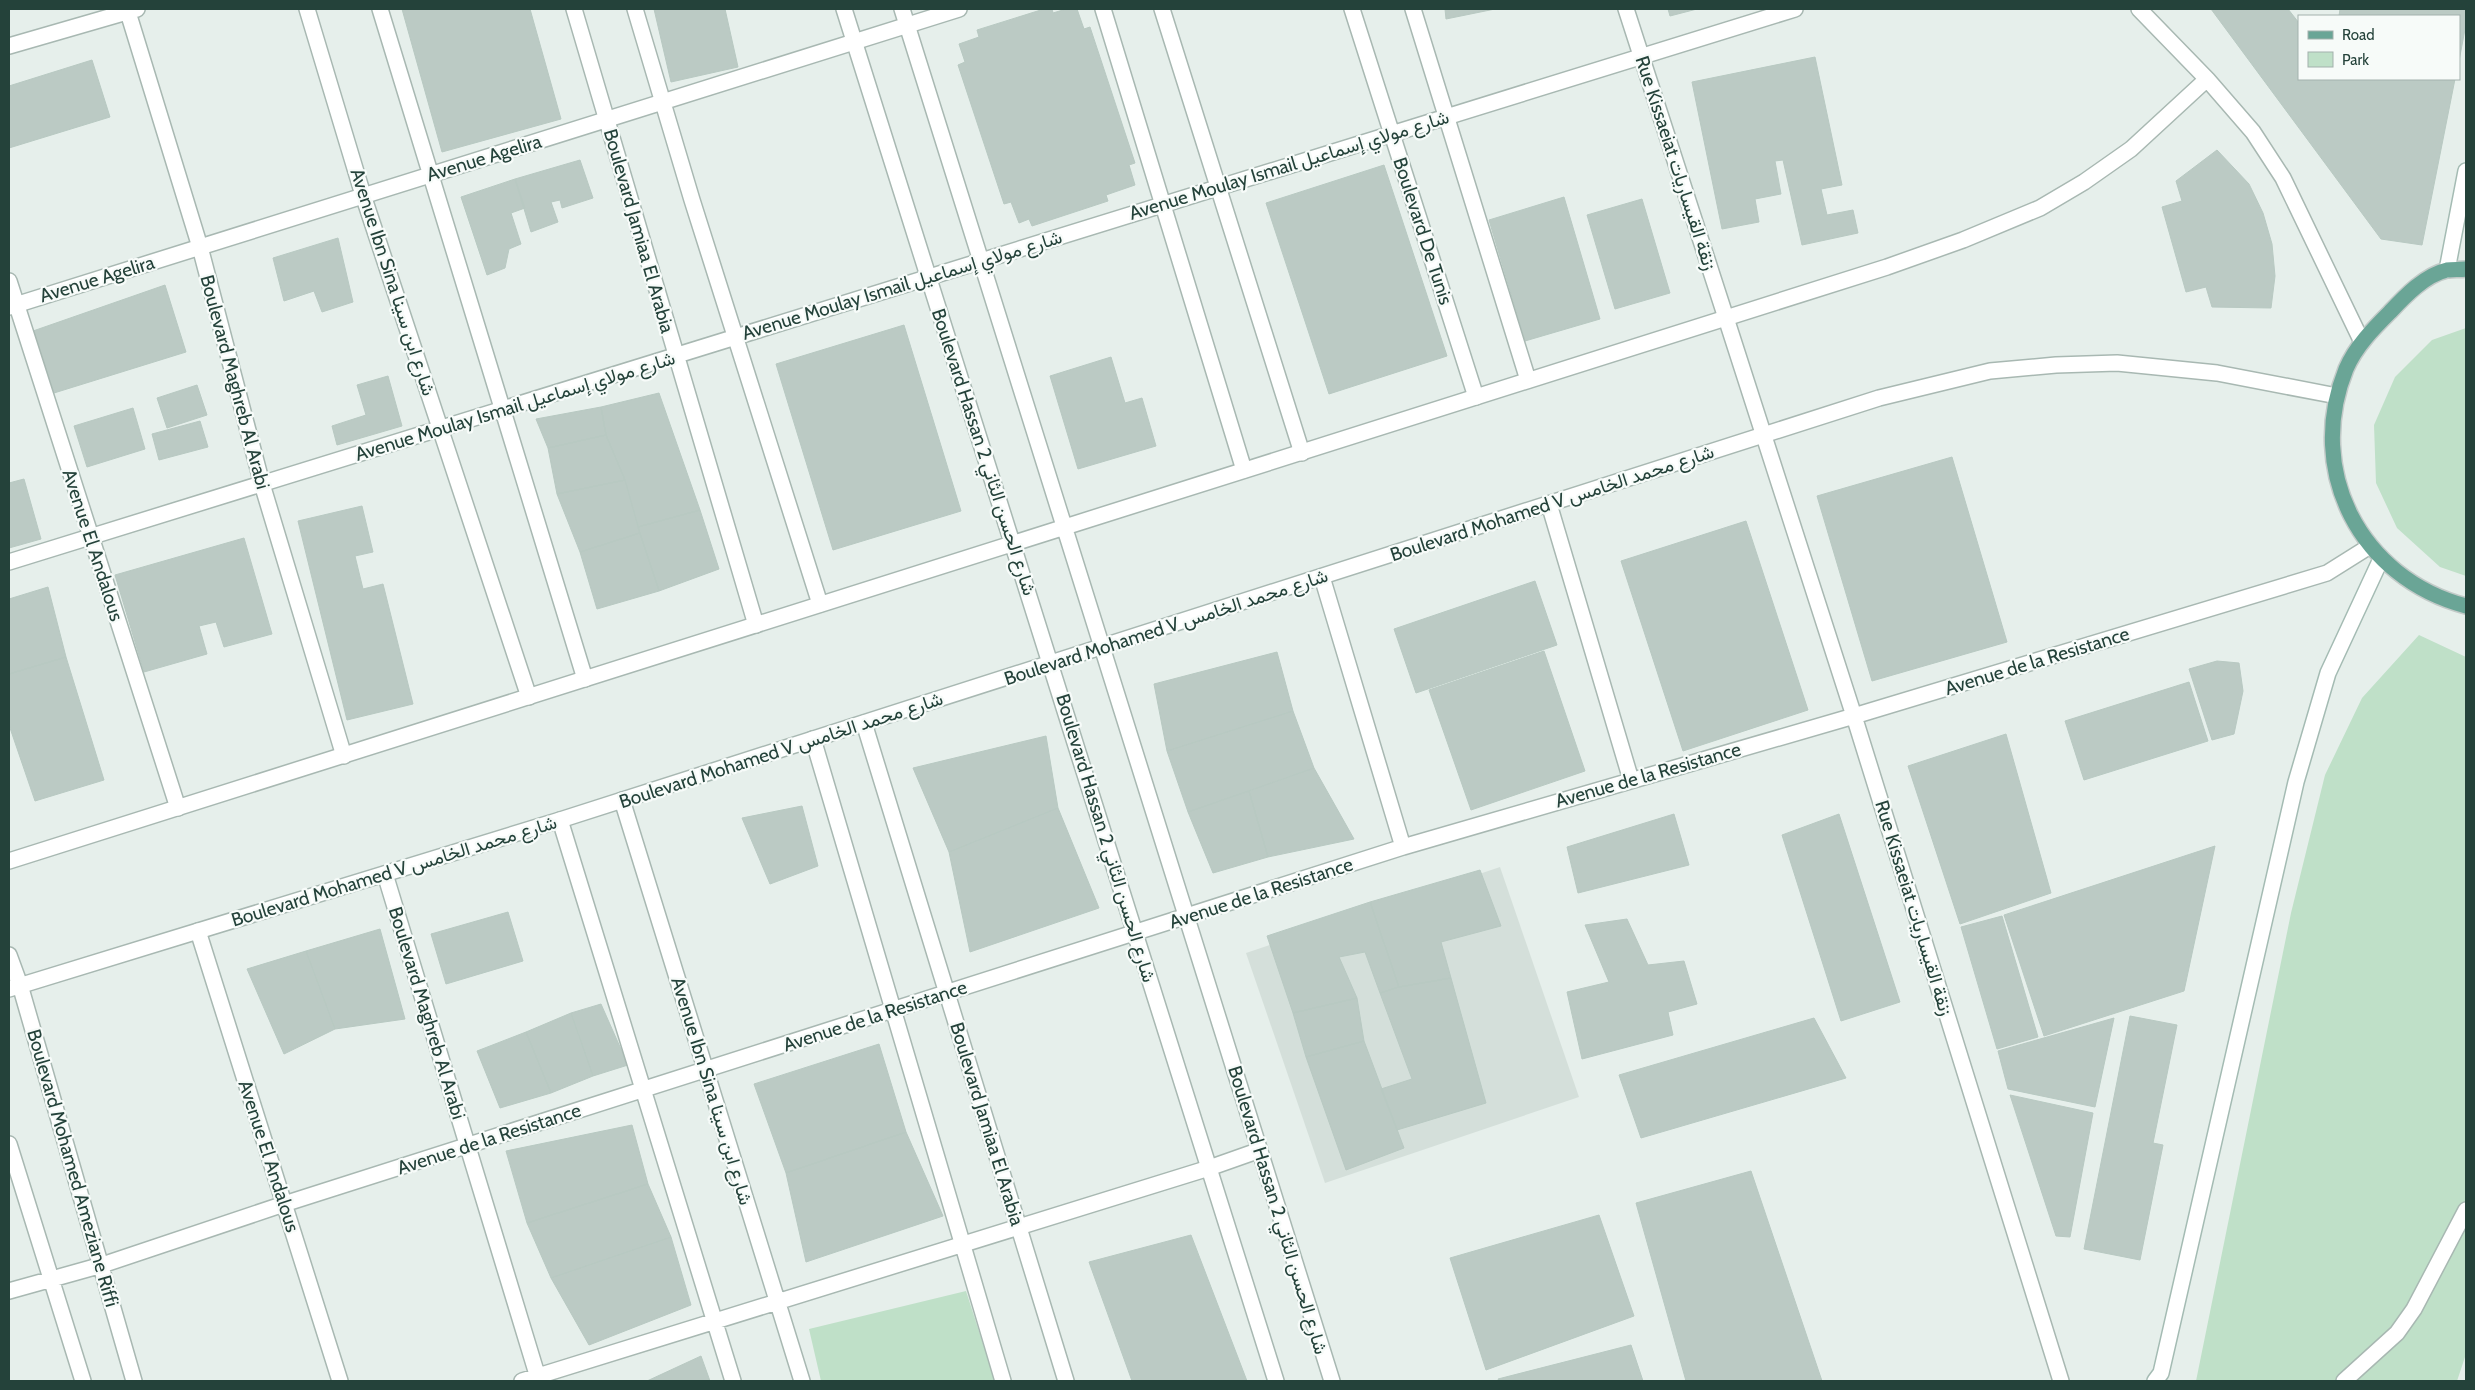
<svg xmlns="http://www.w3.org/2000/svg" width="2475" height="1390" font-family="Cabin,Vazirmatn,sans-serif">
<rect width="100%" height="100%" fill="#e6efeb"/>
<path fill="#d4dfda" d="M 1500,867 L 1579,1097 L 1325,1183 L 1246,953 Z"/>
<path fill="#bfe0c8" d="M 2466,328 L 2466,576 L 2440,567 L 2397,528 L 2376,483 L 2374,425 L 2395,377 L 2432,340 Z
M 2419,635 L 2466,657 L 2466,1354 L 2457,1381 L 2196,1381 L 2291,913 L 2325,775 L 2362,698 Z
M 966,1291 L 995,1381 L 821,1381 L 809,1329 Z"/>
<path fill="#bbcac4" stroke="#b8c9c2" d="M 402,9 L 530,9 L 561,119 L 442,152 Z
M 654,9 L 725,9 L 738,67 L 671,82 Z
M 1044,9 L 1052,9 L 1053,13 L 1066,9 L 1077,9 L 1084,29 L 1090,27 L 1135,163 L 1129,165 L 1135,185 L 1106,195 L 1108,201 L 1032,226 L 1029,219 L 1019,223 L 1011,202 L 1004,204 L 958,65 L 965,62 L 959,44 L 979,37 L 977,30 Z
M 1445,9 L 1495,9 L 1446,19 Z
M 1668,9 L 1697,9 L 1670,16 Z
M 2211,9 L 2288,9 L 2299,23 L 2299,79 L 2455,79 L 2422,245 L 2381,239 Z
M 2340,9 L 2466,9 L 2466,24 L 2459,61 L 2459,16 L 2339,16 Z
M 1815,57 L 1842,185 L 1821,189 L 1827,215 L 1853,210 L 1858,233 L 1802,245 L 1783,160 L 1775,161 L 1781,194 L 1755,199 L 1759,222 L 1722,229 L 1692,82 Z
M 92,60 L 110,117 L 9,148 L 9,86 Z
M 2217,150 L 2249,184 L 2263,213 L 2272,244 L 2275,276 L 2271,308 L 2212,307 L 2206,287 L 2186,292 L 2162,207 L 2182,201 L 2176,181 Z
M 580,160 L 593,198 L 562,208 L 560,200 L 551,202 L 558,222 L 531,232 L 515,179 Z
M 1384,165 L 1447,356 L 1329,394 L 1266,203 Z
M 515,179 L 525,208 L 511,213 L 521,244 L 509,249 L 505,268 L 487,275 L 461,197 Z
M 1564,197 L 1600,319 L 1525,341 L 1489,220 Z
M 1642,199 L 1670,293 L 1615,309 L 1587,215 Z
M 338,238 L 353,302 L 322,312 L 314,291 L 284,301 L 273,258 Z
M 165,285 L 186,352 L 54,393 L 33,331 Z
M 904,325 L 961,511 L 833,550 L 776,364 Z
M 1111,357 L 1125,403 L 1142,398 L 1156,446 L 1078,469 L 1050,376 Z
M 388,376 L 402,426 L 337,445 L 332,426 L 366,415 L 357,385 Z
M 197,385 L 207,415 L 167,428 L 157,398 Z
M 659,393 L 700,510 L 638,527 L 625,480 L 606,435 L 601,407 Z
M 601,407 L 606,435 L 548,448 L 536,419 Z
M 133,408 L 145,449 L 87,467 L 74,426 Z
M 200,421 L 208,447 L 159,460 L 152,434 Z
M 606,435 L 625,480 L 557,494 L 548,448 Z
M 1952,457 L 2007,642 L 1872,681 L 1817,496 Z
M 24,479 L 41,539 L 9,548 L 9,483 Z
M 625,480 L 640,533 L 580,552 L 557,494 Z
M 362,506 L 373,552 L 355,556 L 363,589 L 383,584 L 413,704 L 347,720 L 298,521 Z
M 700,510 L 719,569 L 659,591 L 638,527 Z
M 1746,521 L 1808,710 L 1683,751 L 1621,561 Z
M 640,533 L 659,591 L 597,609 L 580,552 Z
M 244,538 L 272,634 L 224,647 L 216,622 L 199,626 L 207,654 L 144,672 L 115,575 Z
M 1535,581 L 1557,645 L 1416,693 L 1394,629 Z
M 48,587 L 66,657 L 9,674 L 9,599 Z
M 1544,651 L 1585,771 L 1471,810 L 1429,690 Z
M 1277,652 L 1293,711 L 1167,751 L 1154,684 Z
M 66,657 L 104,780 L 35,801 L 9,725 L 9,674 Z
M 2217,661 L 2239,663 L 2243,691 L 2234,734 L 2212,740 L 2189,669 Z
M 2189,682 L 2208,741 L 2084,780 L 2065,721 Z
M 1293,711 L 1314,768 L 1188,812 L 1167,751 Z
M 2006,734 L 2051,893 L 1960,924 L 1908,766 Z
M 1046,736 L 1058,808 L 949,852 L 913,768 Z
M 1314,768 L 1354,839 L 1268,857 L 1249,791 Z
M 1249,791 L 1268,857 L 1213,873 L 1188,812 Z
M 802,806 L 818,866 L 770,884 L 742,818 Z
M 1058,808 L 1099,908 L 970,952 L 949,852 Z
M 1674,814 L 1689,865 L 1578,893 L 1567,847 Z
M 1839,814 L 1900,1002 L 1841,1021 L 1782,835 Z
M 2215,846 L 2184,991 L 2044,1036 L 2004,915 Z
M 1480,870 L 1501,926 L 1441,942 L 1451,978 L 1399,987 L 1370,902 Z
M 1370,902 L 1399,987 L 1380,993 L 1365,952 L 1339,957 L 1357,998 L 1293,1013 L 1267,936 Z
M 508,912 L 523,961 L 446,984 L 431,934 Z
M 2002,916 L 2038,1037 L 1997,1049 L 1961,927 Z
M 1627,919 L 1648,965 L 1684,961 L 1697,1004 L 1668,1012 L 1673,1035 L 1582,1059 L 1567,992 L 1609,982 L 1585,925 Z
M 380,929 L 405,1019 L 335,1029 L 306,951 Z
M 306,951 L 335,1029 L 284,1054 L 247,969 Z
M 1451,978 L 1486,1103 L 1397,1130 L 1381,1089 L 1412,1079 L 1380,993 L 1399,987 Z
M 1357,998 L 1364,1041 L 1306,1057 L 1293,1013 Z
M 601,1004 L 628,1065 L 593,1076 L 571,1013 Z
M 571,1013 L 593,1076 L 551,1093 L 526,1032 Z
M 2130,1016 L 2177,1025 L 2153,1143 L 2163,1145 L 2140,1260 L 2084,1249 Z
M 1814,1018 L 1846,1078 L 1641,1138 L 1619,1075 Z
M 2114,1018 L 2095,1107 L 2008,1089 L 1998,1051 Z
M 526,1032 L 551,1093 L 500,1108 L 477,1051 Z
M 1364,1041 L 1404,1148 L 1346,1170 L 1306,1057 Z
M 879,1044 L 906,1132 L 786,1173 L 754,1084 Z
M 2010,1095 L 2093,1113 L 2070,1237 L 2056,1236 Z
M 632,1125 L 648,1184 L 527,1223 L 506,1151 Z
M 906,1132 L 943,1216 L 806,1262 L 786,1173 Z
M 1751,1171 L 1822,1381 L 1686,1381 L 1636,1203 Z
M 648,1184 L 671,1237 L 551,1278 L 527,1223 Z
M 1599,1215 L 1634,1316 L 1486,1370 L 1450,1258 Z
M 1191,1235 L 1247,1381 L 1132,1381 L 1089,1262 Z
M 671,1237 L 691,1305 L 589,1345 L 551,1278 Z
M 1631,1345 L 1643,1381 L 1499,1381 L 1498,1379 Z
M 701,1356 L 710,1381 L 647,1381 Z"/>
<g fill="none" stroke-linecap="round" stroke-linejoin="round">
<defs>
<path id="pedestrian" d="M 1626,9 L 1726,318
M 2344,1381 L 2397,1333 L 2414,1309 L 2466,1210"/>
<path id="minor" d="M 127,9 L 200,247 L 262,484 L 344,756
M 307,9 L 363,195 L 529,697
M 380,9 L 585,679
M 574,9 L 756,625
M 635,9 L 692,200 L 820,604
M 1103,9 L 1244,470
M 1162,9 L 1302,453
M 1352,9 L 1476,397
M 1413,9 L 1528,380
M 9,46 L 137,9
M 9,281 L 178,808
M 9,307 L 959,9
M 1726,318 L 1854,716 L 2061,1381
M 1549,504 L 1631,780
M 9,562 L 1795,9
M 1322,577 L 1403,847
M 864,723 L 1066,1381
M 813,739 L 1003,1381
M 622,800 L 802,1381
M 560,820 L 733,1381
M 385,874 L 539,1381
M 198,931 L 340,1381
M 9,955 L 20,985 L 134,1381
M 9,1144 L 83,1381
M 9,1291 L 102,1265 L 284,1204 L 1403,847 L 1854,716 L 2327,573 L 2370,546
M 522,1381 L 1209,1168 L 1260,1150"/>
<path id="tertiary" d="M 844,9 L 1276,1381
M 902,9 L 1332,1381
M 2139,9 L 2207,79 L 2253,132 L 2283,178 L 2362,342
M 9,861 L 1887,267 L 1963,240 L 2040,208 L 2084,182 L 2131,149 L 2207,79
M 9,989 L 560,820 L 1879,398 L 1990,371 L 2056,365 L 2117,363 L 2217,373 L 2337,396"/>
<path id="secondary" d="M 2447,270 L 2466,171
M 2155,1381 L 2161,1373 L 2296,782 L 2328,673 L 2381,559"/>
<path id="primary" d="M 2466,269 C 2460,270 2453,269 2447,270 C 2425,275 2405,296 2390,312 C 2373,329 2356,346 2346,369 C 2305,471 2360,578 2466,606"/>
</defs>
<use href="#pedestrian" stroke="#a8b8b2" stroke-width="18"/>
<use href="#minor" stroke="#a8b8b2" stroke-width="18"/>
<use href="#tertiary" stroke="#a8b8b2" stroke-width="18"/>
<use href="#secondary" stroke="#a4bbb3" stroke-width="18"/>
<use href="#primary" stroke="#c2cac8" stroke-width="18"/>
<use href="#pedestrian" stroke="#fff" stroke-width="15"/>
<use href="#minor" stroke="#fff" stroke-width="15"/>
<use href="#tertiary" stroke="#fff" stroke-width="15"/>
<use href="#secondary" stroke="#fff" stroke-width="15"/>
<use href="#primary" stroke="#6aa596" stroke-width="15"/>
</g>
<g text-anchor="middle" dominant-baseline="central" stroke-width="4.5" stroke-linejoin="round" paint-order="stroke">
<g font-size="19" fill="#24423a" stroke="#f7fbf9">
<text transform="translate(484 158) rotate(-17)">Avenue Agelira</text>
<text transform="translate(1676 163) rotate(72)">Rue Kissaeiat زنقة القيساريات</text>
<text transform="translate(1289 165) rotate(-17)">Avenue Moulay Ismail شارع مولاي إسماعيل</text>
<text transform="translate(639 231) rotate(74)">Boulevard Jamiaa El Arabia</text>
<text transform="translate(1423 231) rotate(72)">Boulevard De Tunis</text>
<text transform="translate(97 279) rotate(-17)">Avenue Agelira</text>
<text transform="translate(393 282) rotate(72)">Avenue Ibn Sina شارع ابن سينا</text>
<text transform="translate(902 285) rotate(-17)">Avenue Moulay Ismail شارع مولاي إسماعيل</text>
<text transform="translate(235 382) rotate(75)">Boulevard Maghreb Al Arabi</text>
<text transform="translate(515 406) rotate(-17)">Avenue Moulay Ismail شارع مولاي إسماعيل</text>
<text transform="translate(984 452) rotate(72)">Boulevard Hassan 2 شارع الحسن الثاني</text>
<text transform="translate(1552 503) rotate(-18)">Boulevard Mohamed V شارع محمد الخامس</text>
<text transform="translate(93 545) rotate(72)">Avenue El Andalous</text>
<text transform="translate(1166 627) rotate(-18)">Boulevard Mohamed V شارع محمد الخامس</text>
<text transform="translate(2037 661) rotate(-17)">Avenue de la Resistance</text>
<text transform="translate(781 750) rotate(-18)">Boulevard Mohamed V شارع محمد الخامس</text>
<text transform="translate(1648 775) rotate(-16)">Avenue de la Resistance</text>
<text transform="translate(1106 838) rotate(73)">Boulevard Hassan 2 شارع الحسن الثاني</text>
<text transform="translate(394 871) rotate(-17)">Boulevard Mohamed V شارع محمد الخامس</text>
<text transform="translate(1261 893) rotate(-18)">Avenue de la Resistance</text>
<text transform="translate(1914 908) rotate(73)">Rue Kissaeiat زنقة القيساريات</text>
<text transform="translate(427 1013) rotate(73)">Boulevard Maghreb Al Arabi</text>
<text transform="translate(875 1016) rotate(-18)">Avenue de la Resistance</text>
<text transform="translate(712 1091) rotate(73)">Avenue Ibn Sina شارع ابن سينا</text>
<text transform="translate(987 1124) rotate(73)">Boulevard Jamiaa El Arabia</text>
<text transform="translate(489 1139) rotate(-18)">Avenue de la Resistance</text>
<text transform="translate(269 1156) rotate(72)">Avenue El Andalous</text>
<text transform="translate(73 1168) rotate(74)">Boulevard Mohamed Ameziane Riffi</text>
<text transform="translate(1278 1210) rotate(73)">Boulevard Hassan 2 شارع الحسن الثاني</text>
</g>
</g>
<rect width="2475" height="1390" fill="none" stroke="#24423a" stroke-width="20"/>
<rect x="2298" y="15" width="162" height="65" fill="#f7fbf9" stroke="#a3b1ad"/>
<rect x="2308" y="31" width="25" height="8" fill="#6aa596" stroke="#a3b1ad"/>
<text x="2342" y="40" font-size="15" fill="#24423a">Road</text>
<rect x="2308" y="52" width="25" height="15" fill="#bfe0c8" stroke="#a3b1ad"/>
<text x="2342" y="65" font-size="15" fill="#24423a">Park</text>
</svg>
